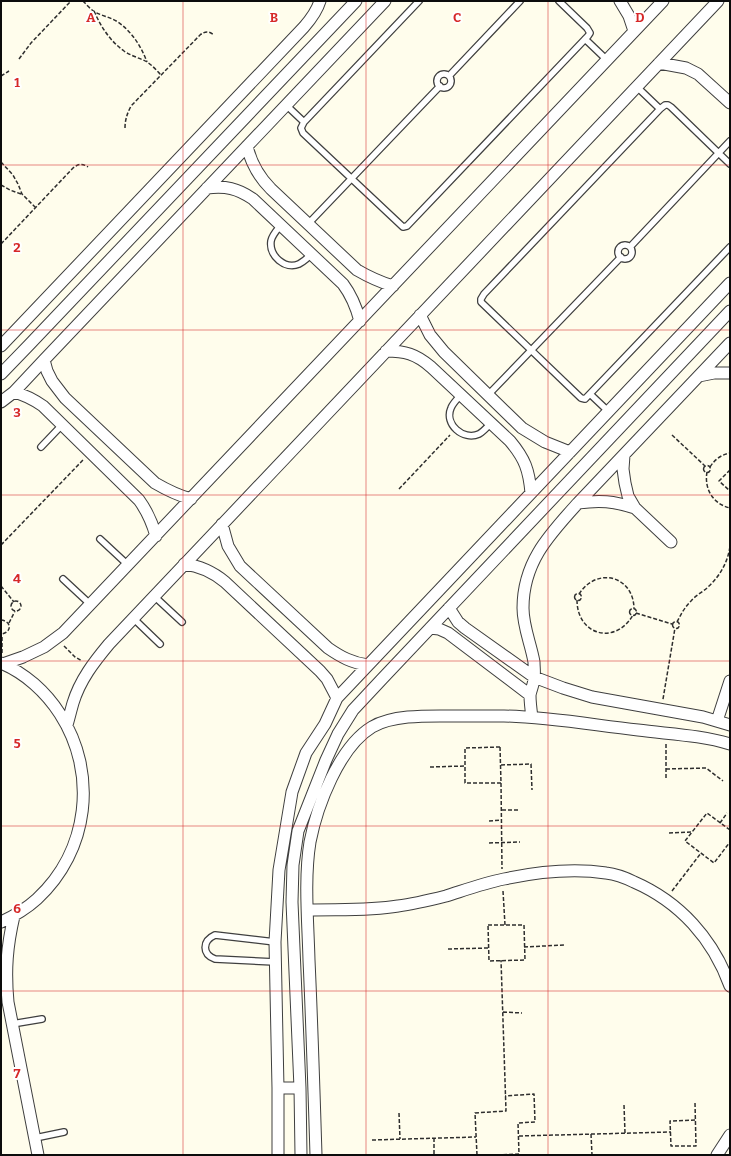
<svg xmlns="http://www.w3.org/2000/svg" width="731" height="1156" font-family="Bitter,serif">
<rect width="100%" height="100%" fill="#fffdec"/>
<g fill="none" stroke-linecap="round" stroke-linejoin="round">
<defs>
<path id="service" d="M 419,1 L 304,122 L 301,128 L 303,133 L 403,227 L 407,226 L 588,36 L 590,33 L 587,28 L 559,1
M 585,39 L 607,60
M437 81a7 7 0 1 1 14 0a7 7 0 1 1-14 0Z
M 449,76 L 520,1
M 637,87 L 660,109
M 286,105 L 304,122
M 730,164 L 671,107 L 668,105 L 665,105 L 660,109 L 484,294 L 481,299 L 481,302 L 581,398 L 585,399 L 730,247
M 308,224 L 440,86
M 281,225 C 277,230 272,235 271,241 C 269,256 285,270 299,264 C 304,261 308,258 311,254
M618 252a7 7 0 1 1 14 0a7 7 0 1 1-14 0Z
M 630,247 L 730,141
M 590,394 L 608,411
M 461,395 C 457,399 453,403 451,408 C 444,424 463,441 479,434 C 484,431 487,427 491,423
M 488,395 L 621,257
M 41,447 L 62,425
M 100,539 L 128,565
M 63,579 L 91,605
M 154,596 L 182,622
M 133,618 L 160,644
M 275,942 L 215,935 C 202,941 202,954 215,959 L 275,962
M 12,1024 L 42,1019
M 35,1138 L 64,1132"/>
<path id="minor" d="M 620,1 L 629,16 L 634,31
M 659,63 L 686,68 L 698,74 L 730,103
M 247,146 C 251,163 259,177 271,189 L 357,270 C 369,277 380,282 393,286
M 207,188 C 226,186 237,188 253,199 L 343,284 C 352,296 356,306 360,321
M 420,315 L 430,335 L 444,352 L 522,428 L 545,442 L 570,452
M 1,346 L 304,27 C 311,19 317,11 320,1
M 386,351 C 405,351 416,354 431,367 L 510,441 C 525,459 529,470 531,493
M 44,360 L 47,371 L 52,381 L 65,398 L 155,483 C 167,490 177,495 191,499
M 1,374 L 29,345 L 356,1
M 699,376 L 714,373 L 730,373
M 14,392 C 25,395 33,399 43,406 L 139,500 C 147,511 152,522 156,536
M 1,402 L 14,392 L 44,360 L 385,1
M 624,455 L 623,469 L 625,483 L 628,496 L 635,508 L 671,542
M 578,503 C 600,500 613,501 635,508
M 222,524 L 228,546 L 240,566 L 328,648 C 341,657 352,663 368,665
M 184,564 C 201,566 213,572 225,582 L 320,671 L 327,679 L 337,698
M 449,608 L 458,622 L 465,628 L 534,677 L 563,688 L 592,697 L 703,717 L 730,725
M 430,628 L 439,629 L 448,633 L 530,695
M 1,663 C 25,673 46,692 60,714 C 98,773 89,851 37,899 C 26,909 14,916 1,922
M 3,664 L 23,657 L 44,647 L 63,633 L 663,1
M 532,717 C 531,710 530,703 530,695 C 531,689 534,684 534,678 C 535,673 534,667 534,662 C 531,644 523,627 523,608 C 523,562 549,535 578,503 L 730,343
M 717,721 L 730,681
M 67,725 C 69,718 71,710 73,703 C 80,680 94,662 109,644 L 718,1
M 308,910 C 338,909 369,911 398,906 C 414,904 430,900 446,896 C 465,890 484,883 504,879 C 537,872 572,868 606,873 C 615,874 626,878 634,882 C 680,902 713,939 730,986
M 14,916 C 7,946 5,970 8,1002 L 38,1155
M 278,1088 L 300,1088
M 278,1155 L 278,1088 L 275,942 L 279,870 L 292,792 L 306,753 L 325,724 L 337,698 L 730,283
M 301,1155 L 300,1088 L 292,902 L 293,865 L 298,831 L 326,760 L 338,734 L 353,710 L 382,679 L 730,311
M 316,1155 C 314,1090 312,1025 309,960 C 308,922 304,879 310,842 C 317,806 339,747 372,727 C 394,714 431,716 456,716 C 472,716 488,716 504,716 C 549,717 593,725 638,730 C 668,734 701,735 730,744
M 717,1155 L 730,1135"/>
</defs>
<use href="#service" stroke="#3f3f3f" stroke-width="8"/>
<use href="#minor" stroke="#3f3f3f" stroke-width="13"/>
<path stroke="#2e2e2e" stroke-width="1.5" stroke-dasharray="4 2" stroke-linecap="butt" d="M 74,1 L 81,1
M 83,1 C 86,4 90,9 95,12 C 102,16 110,17 118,22 C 132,32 141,46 147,62
M 94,11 C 101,27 110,41 124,51 C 131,56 140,58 147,62 C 152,65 157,71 161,75
M 19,59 L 31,43 L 71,1
M 1,76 L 9,71
M 125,128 C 125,120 127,114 131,106 L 200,35 C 205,31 209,31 214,35
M 1,162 L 13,175 L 18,184 L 22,194 L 35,207
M 1,185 L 10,190 L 21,194
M 1,244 L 73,168 C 78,164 82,163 88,167
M 672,435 L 705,466
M703.5 469a3.5 3.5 0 1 1 7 0a3.5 3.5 0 1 1-7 0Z
M 710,467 C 715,459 721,455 730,453
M 730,470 L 719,481 L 730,491
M 707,472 C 704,489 713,504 730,508
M 399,489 L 450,435
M 1,545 L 83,460
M 1,586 L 14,602
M574.5 597a3.5 3.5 0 1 1 7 0a3.5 3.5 0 1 1-7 0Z
M 579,594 C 597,566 634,576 634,609
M 577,600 C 577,635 615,646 633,615
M11 606a5 5 0 1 1 10 0a5 5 0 1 1-10 0Z
M629.5 612a3.5 3.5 0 1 1 7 0a3.5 3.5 0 1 1-7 0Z
M 636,613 L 672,624
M 1,620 C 12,621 12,633 1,634
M672.5 625a3.5 3.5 0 1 1 7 0a3.5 3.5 0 1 1-7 0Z
M 677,622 C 681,614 685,607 691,601 C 696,595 703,592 708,587 C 720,576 728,562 730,546
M 9,623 L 15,611
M 64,646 L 75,657 L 82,661
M 2,653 L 2,635
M 663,699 L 675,628
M 666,744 L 666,778
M 500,747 L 501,783 L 465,783 L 465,748 Z
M 501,765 L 531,764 L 532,790
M 430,767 L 465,766
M 666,769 L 706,768 L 723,781
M 501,783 L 502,869
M 502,810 L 519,810
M 489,821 L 502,820
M 720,823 L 727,813
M 730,830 L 707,813 L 685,841 L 714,863 L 730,842
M 669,833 L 693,832
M 489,843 L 520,842
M 503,891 L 505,925
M 672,891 L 701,853
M 488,925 L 524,925 L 525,960 L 489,961 Z
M 524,947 L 564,945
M 448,949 L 489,948
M 503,1012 L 522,1013
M 624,1105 L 625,1133
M 399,1113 L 400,1139
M 695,1120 L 670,1121 L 671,1146 L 696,1146 L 695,1103
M 591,1134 L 592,1155
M 519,1136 L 671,1132
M 434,1138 L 434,1155
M 372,1140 L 476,1137
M 477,1155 L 475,1113 L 506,1111 L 501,960
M 497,1155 L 519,1154 L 518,1123 L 535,1122 L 534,1094 L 505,1096"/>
<use href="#service" stroke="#fff" stroke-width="5.5"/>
<use href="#minor" stroke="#fff" stroke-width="11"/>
</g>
<path fill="none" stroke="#d62828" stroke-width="1" stroke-opacity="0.55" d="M 183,1 L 183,1155M 366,1 L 366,1155M 548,1 L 548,1155M 1,165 L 730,165M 1,330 L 730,330M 1,495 L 730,495M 1,661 L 730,661M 1,826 L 730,826M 1,991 L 730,991"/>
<g font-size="13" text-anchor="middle" font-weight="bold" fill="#d62828" stroke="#fff" stroke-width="4" stroke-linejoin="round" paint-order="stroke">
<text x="91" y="22">A</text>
<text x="274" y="22">B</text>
<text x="457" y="22">C</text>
<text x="640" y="22">D</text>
<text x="17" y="87">1</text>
<text x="17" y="252">2</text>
<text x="17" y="417">3</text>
<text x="17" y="583">4</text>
<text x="17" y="748">5</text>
<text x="17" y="913">6</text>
<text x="17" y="1078">7</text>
</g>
<rect width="731" height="1156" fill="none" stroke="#0c0c0c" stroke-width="4"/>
</svg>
